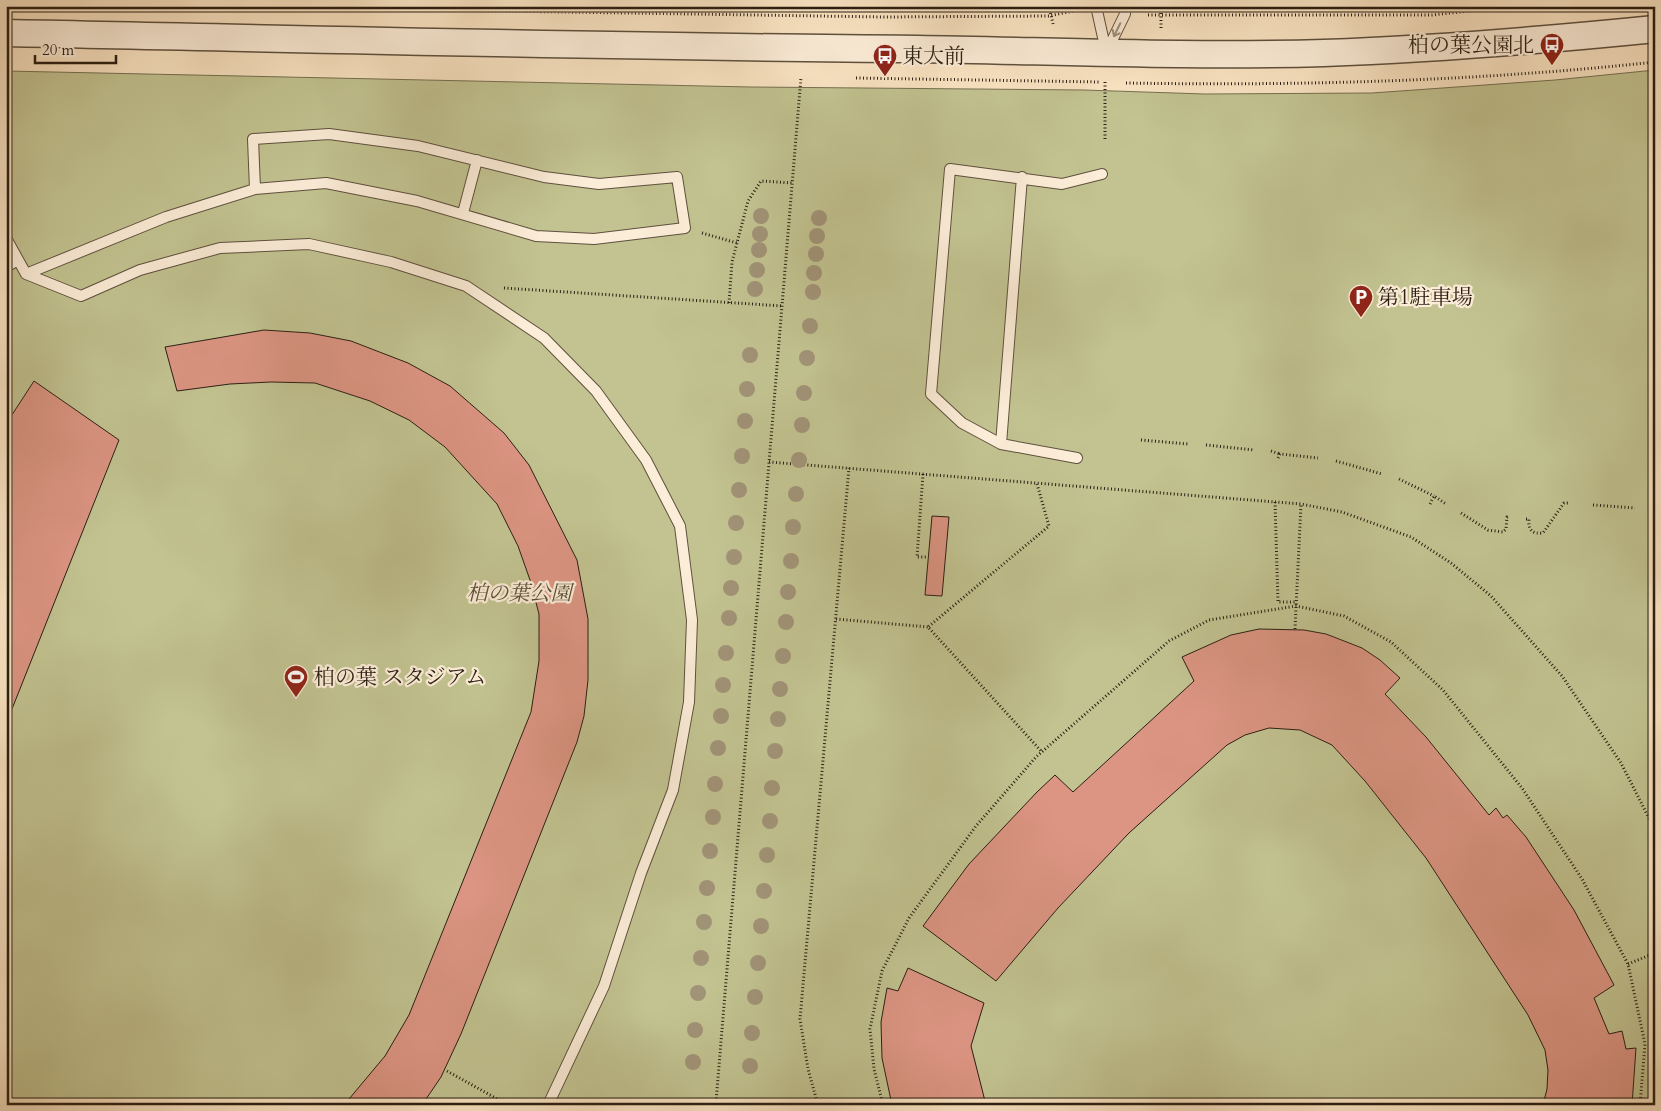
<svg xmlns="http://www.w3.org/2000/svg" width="1661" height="1111" font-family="Cardo,'Noto Serif JP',serif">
<rect width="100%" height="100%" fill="#fae4c3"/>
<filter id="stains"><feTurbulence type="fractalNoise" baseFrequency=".004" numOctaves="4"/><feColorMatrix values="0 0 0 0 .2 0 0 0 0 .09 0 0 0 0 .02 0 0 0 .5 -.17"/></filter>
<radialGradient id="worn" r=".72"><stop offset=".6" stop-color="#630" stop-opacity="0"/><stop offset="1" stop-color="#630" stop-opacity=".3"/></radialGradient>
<path fill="#c2c391" stroke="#767052" d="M 1655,70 L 1655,1105 L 6,1105 L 6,71 L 751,87 L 1084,90 L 1205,94 L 1372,93 L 1555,80 Z"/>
<path fill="#dc9583" stroke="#2a1e12" d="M 264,330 L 310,333 L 351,341 L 408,363 L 450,386 L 504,433 L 529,465 L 577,560 L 588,619 L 588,680 L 584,716 L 577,742 L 461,1034 L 441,1077 L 422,1105 L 344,1105 L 385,1056 L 409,1015 L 531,712 L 539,661 L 539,614 L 530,580 L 518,546 L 497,504 L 445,447 L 409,420 L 370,401 L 315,383 L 271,382 L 230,384 L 177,391 L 165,347 Z
M 34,381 L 119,440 L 6,724 L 6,424 Z
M 932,516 L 949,517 L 942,596 L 925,595 Z
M 1259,629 L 1304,630 L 1326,634 L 1362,648 L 1380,660 L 1400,678 L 1385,694 L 1426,737 L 1489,815 L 1496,808 L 1503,818 L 1507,815 L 1526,837 L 1574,910 L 1614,985 L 1594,998 L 1609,1034 L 1622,1031 L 1626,1049 L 1636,1048 L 1632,1105 L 1543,1105 L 1547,1089 L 1548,1070 L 1545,1050 L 1528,1015 L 1426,858 L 1365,781 L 1332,745 L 1300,730 L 1269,728 L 1245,735 L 1227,745 L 1129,833 L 1058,908 L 996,981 L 923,926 L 969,864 L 1037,792 L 1055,775 L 1073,792 L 1194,681 L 1182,657 L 1231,635 Z
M 908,968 L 984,1003 L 971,1046 L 986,1105 L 892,1105 L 882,1058 L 881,1022 L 887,988 L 898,991 Z"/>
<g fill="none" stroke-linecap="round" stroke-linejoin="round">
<defs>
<path id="service" d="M 1096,6 L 1106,51
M 1107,51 L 1125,14 L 1125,6
M 463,213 L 477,160
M 6,238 L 26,274 L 81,296 L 140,270 L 220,248 L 309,244 L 391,262 L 466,286 L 544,338 L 596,391 L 646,460 L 680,526 L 692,620 L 689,702 L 673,790 L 641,873 L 604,986 L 548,1105
M 6,267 L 18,260
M 26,274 L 166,217 L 255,189 L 326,183 L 417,201 L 536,236 L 594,239 L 685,228 L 677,177 L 599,184 L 544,177 L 418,146 L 329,134 L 253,139 L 255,189
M 1001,444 L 1022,177
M 1077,458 L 1001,444 L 962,423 L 931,394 L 950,169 L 1062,184 L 1102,174"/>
<path id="tertiary" d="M 6,33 C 310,39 614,47 918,49 C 1053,51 1189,57 1324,53 C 1435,49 1545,40 1655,29"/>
</defs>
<use href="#service" stroke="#5e503e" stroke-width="12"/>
<use href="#tertiary" stroke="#5e503e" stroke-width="29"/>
<path stroke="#2a1e12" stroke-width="3" stroke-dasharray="1 2.5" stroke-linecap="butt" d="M 180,6 L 883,17 L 1049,16 L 1073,11
M 1049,6 L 1053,24
M 1148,15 L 1432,15 L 1517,6
M 1161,28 L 1161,6
M 856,78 L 1100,82
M 1105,82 L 1105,140
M 1126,83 C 1303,86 1479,81 1655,62
M 702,233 L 737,243
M 504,288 L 783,306
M 729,303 L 732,262 L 748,201 L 761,181 L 793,183
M 1141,440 L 1188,444
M 1206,445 L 1254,450
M 1271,451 L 1280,454
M 1278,458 L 1280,454 L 1318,458
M 1336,461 L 1382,474
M 769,462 L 1301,504 L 1342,512 L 1411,537 L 1451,563 L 1491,596 L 1562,676 L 1621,763 L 1655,830
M 923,474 L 917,557 L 928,557
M 1399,479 L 1434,496
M 1037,484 L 1049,526 L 928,627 L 1042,752
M 1275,502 L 1278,602 L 1296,602
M 1430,504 L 1434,496 L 1446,504
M 1593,505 L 1635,508
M 1461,513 L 1488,530 L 1503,532 L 1506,529 L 1507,517 L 1510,517
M 1526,519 L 1529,519 C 1528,530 1532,534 1543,533 L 1564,503 L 1569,503
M 836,619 L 928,627
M 1295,629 L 1301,504
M 1628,964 L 1655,953
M 447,1071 L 508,1105
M 716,1102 L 801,77
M 696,1105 L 716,1102 L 731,1105
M 818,1105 L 808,1069 L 800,1019 L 849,468
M 883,1105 L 874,1069 L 870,1029 L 882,971 L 909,918 L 976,826 L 1036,757 L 1169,641 L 1209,620 L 1296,606 L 1344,616 L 1391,642 L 1443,690 L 1522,788 L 1582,879 L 1628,964 L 1645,1044 L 1640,1105"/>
<use href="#service" stroke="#fcedd8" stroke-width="10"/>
<use href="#tertiary" stroke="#fcedd8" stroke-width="26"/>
</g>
<g fill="#a19377">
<circle cx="761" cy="216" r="8"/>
<circle cx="819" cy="218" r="8"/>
<circle cx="760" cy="234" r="8"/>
<circle cx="817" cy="236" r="8"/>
<circle cx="759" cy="250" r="8"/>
<circle cx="816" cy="254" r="8"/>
<circle cx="757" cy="270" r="8"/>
<circle cx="814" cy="273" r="8"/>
<circle cx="755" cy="289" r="8"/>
<circle cx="813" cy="292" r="8"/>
<circle cx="810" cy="326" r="8"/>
<circle cx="750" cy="355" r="8"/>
<circle cx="807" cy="358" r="8"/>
<circle cx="747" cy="389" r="8"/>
<circle cx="804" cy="393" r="8"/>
<circle cx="745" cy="421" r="8"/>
<circle cx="802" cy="425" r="8"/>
<circle cx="742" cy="456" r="8"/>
<circle cx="799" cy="460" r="8"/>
<circle cx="739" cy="490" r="8"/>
<circle cx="796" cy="494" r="8"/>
<circle cx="736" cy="523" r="8"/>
<circle cx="793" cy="527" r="8"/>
<circle cx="734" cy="557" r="8"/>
<circle cx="791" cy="561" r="8"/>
<circle cx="731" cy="588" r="8"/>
<circle cx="788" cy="592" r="8"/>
<circle cx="729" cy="618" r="8"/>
<circle cx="786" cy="622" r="8"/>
<circle cx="726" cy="653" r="8"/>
<circle cx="783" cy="656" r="8"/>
<circle cx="723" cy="685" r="8"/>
<circle cx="780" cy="689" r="8"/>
<circle cx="721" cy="716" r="8"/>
<circle cx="778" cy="719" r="8"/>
<circle cx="718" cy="748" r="8"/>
<circle cx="775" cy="751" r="8"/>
<circle cx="715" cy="784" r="8"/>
<circle cx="772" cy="788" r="8"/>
<circle cx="713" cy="817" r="8"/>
<circle cx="770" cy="821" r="8"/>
<circle cx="710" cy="851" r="8"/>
<circle cx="767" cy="855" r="8"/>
<circle cx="707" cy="888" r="8"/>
<circle cx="764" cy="891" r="8"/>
<circle cx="704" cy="922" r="8"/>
<circle cx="761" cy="926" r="8"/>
<circle cx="701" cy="958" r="8"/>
<circle cx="758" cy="963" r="8"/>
<circle cx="698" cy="993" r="8"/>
<circle cx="755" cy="997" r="8"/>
<circle cx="695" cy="1030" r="8"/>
<circle cx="752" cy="1033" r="8"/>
<circle cx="693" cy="1062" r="8"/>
<circle cx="750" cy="1066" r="8"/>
</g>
<defs><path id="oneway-shaft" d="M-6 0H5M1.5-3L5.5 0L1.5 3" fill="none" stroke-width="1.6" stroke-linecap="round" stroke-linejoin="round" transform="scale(1.25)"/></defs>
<use stroke="#9e907f" href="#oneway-shaft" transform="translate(1117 30) rotate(116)"/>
<defs>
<symbol id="bus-pin" viewBox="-11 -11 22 30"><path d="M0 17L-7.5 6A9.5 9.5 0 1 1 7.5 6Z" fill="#8f2418" stroke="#fcedd8"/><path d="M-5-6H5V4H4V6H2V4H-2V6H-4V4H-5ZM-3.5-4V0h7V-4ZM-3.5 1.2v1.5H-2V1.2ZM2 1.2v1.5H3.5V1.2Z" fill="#fff"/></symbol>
<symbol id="parking-pin" viewBox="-11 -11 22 30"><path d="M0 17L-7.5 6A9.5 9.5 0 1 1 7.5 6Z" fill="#8f2418" stroke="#fcedd8"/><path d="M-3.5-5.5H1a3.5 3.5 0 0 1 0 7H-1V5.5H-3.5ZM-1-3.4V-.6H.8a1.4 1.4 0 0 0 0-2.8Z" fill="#fff"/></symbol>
<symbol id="stadium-pin" viewBox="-11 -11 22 30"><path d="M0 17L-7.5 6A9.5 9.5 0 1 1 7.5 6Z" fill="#8f2418" stroke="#fcedd8"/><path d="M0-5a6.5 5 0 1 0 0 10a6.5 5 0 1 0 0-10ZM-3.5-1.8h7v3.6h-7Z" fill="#fff"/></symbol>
</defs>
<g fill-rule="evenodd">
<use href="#bus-pin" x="1538" y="31" width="28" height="38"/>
<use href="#bus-pin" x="871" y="42" width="28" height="38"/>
<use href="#parking-pin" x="1347" y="283" width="28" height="38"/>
<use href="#stadium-pin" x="282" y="663" width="28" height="38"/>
</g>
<g text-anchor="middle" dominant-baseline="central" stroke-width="4.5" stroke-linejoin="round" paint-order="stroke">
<g font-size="21" fill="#2a1e12" stroke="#fcedd8" text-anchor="start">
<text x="1534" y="45" text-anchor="end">柏の葉公園北</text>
<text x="902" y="56">東大前</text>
<text x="1378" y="297">第1駐車場</text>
<text x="314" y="677">柏の葉 スタジアム</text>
</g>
<g font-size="21" font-style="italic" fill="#585038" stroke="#fcedd8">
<text x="519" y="593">柏の葉公園</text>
</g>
</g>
<rect width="1661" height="1111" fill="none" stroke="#fae4c3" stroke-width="25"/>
<rect x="8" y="8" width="1646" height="1096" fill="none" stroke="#2a1e12" stroke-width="2.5"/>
<rect x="12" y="12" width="1636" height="1086" fill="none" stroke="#2a1e12"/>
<path d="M35 55v8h81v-8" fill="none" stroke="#2a1e12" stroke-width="2.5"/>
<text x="42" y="55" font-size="15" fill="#2a1e12" stroke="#fcedd8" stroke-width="4" paint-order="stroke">20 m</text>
<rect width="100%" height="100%" filter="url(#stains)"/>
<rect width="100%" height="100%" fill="url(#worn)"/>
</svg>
